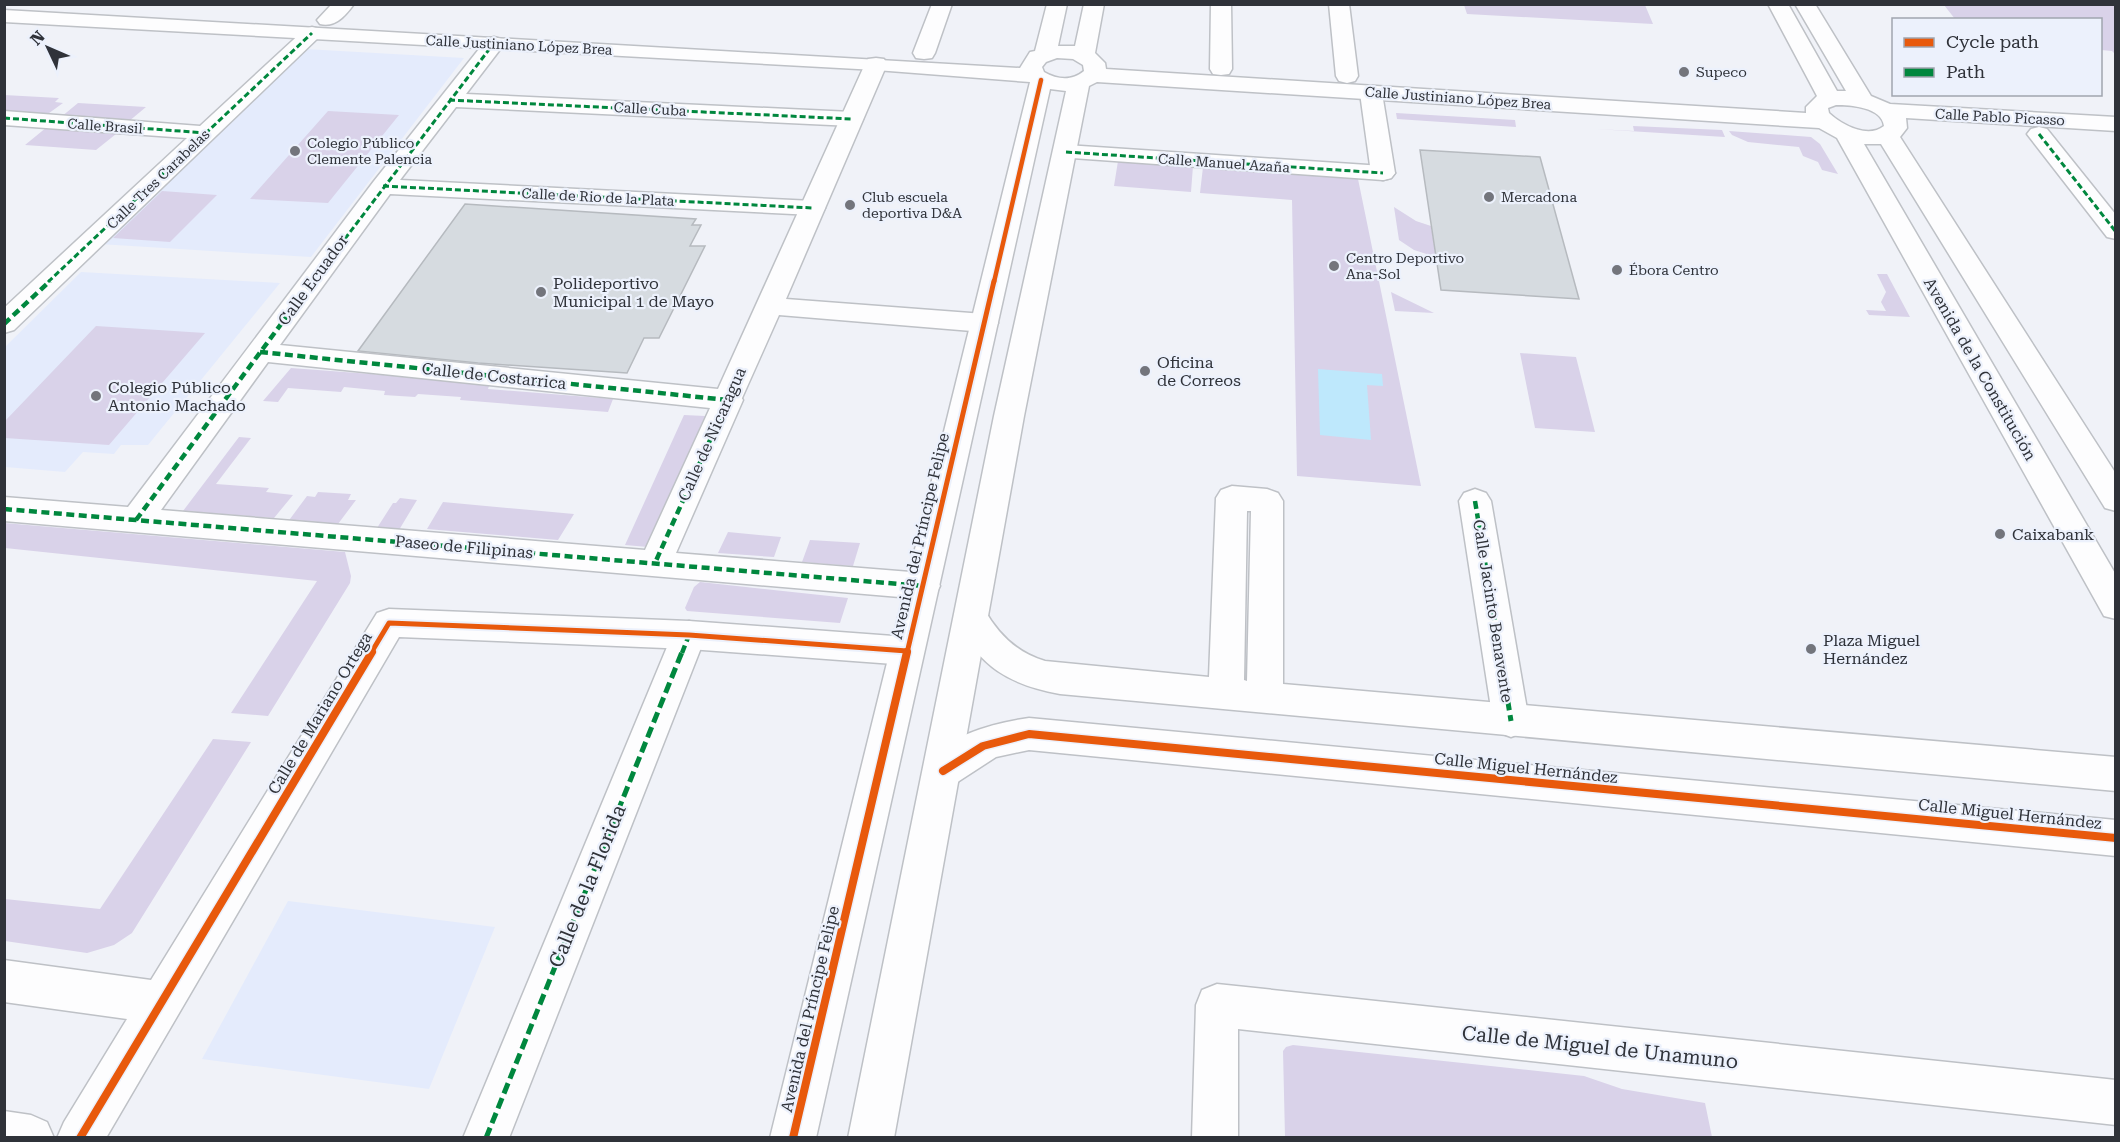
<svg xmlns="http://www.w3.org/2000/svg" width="2120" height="1142" font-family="'Roboto Serif',serif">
<rect width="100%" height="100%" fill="#f0f2f8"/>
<path fill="#e4ebfc" d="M 305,49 L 464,58 L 311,257 L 99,244 Z
M 81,272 L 280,283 L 148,445 L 121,445 L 114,454 L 83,452 L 65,472 L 5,467 L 5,347 Z
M 288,901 L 495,927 L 429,1089 L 202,1059 Z"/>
<path fill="#d9d2e9" d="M 1464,5 L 1645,5 L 1653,24 L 1467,14 Z
M 1944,5 L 2115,5 L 2115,54 L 2112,51 L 2101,50 L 2100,20 L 1955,19 Z
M 4,95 L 59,98 L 55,102 L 63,103 L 45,116 L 5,113 Z
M 78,103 L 146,107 L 128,122 L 61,117 Z
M 328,111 L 399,115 L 328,203 L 250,199 Z
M 1396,113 L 1515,120 L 1516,127 L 1397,119 Z
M 1633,126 L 1722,130 L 1725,137 L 1596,129 L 1634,131 Z
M 47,127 L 116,133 L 116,134 L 96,150 L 25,145 Z
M 1729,131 L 1811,137 L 1820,144 L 1838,174 L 1822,170 L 1818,162 L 1803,156 L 1799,147 L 1748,142 L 1732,135 Z
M 1118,161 L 1193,166 L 1191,192 L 1114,186 Z
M 1203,167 L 1358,179 L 1421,486 L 1297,476 L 1292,200 L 1200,193 Z
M 162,191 L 217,195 L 170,242 L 113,238 Z
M 1394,207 L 1416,221 L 1431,226 L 1436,257 L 1414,250 L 1399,240 Z
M 1877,274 L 1887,274 L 1910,317 L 1869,315 L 1866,310 L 1886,311 L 1881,302 L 1886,292 Z
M 1391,292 L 1434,313 L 1395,311 Z
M 96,326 L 205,333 L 109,445 L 5,438 L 5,421 Z
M 1520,353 L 1576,357 L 1595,432 L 1535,428 Z
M 291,368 L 490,383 L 488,389 L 613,399 L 608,412 L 460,400 L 461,397 L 418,394 L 415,397 L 384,395 L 385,391 L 344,387 L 341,392 L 288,388 L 278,402 L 263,401 Z
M 684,415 L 705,416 L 648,547 L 625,545 Z
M 239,437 L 251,438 L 216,484 L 269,488 L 266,492 L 293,495 L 274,518 L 183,511 Z
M 318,492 L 351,494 L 348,500 L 356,500 L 335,528 L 287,523 L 307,496 L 315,497 Z
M 400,498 L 417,500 L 399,530 L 377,528 L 393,503 L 396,503 Z
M 443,502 L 574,514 L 558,540 L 427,529 Z
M 4,523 L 345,552 L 351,576 L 350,583 L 268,716 L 231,713 L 317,581 L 5,548 Z
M 728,532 L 781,537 L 774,557 L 718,553 Z
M 810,540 L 860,543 L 853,566 L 802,562 Z
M 700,582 L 848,598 L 840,623 L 687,611 L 685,608 L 694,587 Z
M 213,739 L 251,742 L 132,933 L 114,945 L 87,953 L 5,941 L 5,899 L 100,909 Z
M 1293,1045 L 1584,1076 L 1622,1089 L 1705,1103 L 1712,1137 L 1285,1137 L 1283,1051 L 1286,1047 Z"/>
<path fill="#bee8fc" d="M 1318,369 L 1382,374 L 1383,386 L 1367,385 L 1371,440 L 1320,435 Z"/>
<path fill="#d6dbe0" stroke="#b6babf" stroke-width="1.5" d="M 1420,150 L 1540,157 L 1579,299 L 1441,290 Z
M 465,204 L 696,219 L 692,225 L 701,225 L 690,246 L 705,246 L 659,338 L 644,338 L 627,373 L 478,363 L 358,351 Z"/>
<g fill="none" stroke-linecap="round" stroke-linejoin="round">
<defs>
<path id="pedestrian" d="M 312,27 L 319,29 L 322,33 L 319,37 L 14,330 L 4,333 L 4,308 L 187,138 L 4,125 L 4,111 L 200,126 L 305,29 Z
M 494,37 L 501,39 L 505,43 L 466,94 L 852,112 L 860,114 L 863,119 L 860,124 L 852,126 L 456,107 L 400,180 L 813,201 L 822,203 L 825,208 L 822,213 L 813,215 L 390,194 L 280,345 L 728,390 L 738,393 L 743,400 L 676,553 L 923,573 L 935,577 L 940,586 L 935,595 L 923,599 L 4,521 L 4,497 L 128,507 L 374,181 L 487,39 ZM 268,362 L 710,408 L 645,550 L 161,510 Z
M 2039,127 L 2047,129 L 2116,215 L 2116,239 L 2107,237 L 2027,134 L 2031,129 Z
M 1066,145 L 1383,166 L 1391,168 L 1395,173 L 1391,178 L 1383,180 L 1058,157 L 1054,152 L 1058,147 Z
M 1475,489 L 1486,493 L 1491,501 L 1529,721 L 1524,732 L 1511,737 L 1498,732 L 1493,721 L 1459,501 L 1464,493 Z
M 689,621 L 701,625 L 706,635 L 509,1138 L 463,1138 L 672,635 L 677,625 Z"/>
<path id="minor" d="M 332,4 L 354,4 C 345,16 335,28 320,24 L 317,20 Z
M 932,4 L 952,4 L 935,53 L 932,58 L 924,59 L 916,58 L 913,53 Z
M 1211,4 L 1231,4 L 1232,69 L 1229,74 L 1221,75 L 1213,74 L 1210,69 Z
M 1329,4 L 1349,4 L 1358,76 L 1355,81 L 1347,83 L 1339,81 L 1336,76 Z
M 876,58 L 884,59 L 887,64 L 786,299 L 984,314 L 994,317 L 998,323 L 994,329 L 984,332 L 779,315 L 738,407 L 728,410 L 718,407 L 713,400 L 865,64 L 868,59 Z
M 1371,86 L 1379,88 L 1382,93 L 1395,173 L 1391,178 L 1383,180 L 1375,178 L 1371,173 L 1360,93 L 1363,88 Z
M 1232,486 L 1267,489 L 1278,493 L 1283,501 L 1283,684 L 2116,757 L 2116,791 L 1060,694 C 1008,684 980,667 955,619 L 960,609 L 972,605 L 984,609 C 998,634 1017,653 1045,661 L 1209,677 L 1216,498 L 1221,490 ZM 1247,511 L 1251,511 L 1247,681 L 1244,680 Z
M 389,609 L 689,621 L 907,637 L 919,641 L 924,651 L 919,661 L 907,665 L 689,649 L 399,637 L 106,1138 L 57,1138 L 64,1122 L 127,1019 L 4,1002 L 4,960 L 151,980 L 377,613 Z
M 1029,718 L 2116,820 L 2116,856 L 1029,750 L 996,757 L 956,783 L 943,788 L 930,783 L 924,771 C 940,736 994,723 1029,718 Z
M 1217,984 L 2116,1080 L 2116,1125 L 1238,1029 L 1238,1138 L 1192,1138 L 1196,1005 L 1202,990 Z
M 4,1111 L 31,1115 L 47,1122 L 54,1138 L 4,1138 Z"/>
<path id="tertiary" d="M 1047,4 L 1067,4 L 1058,46 L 1075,46 L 1084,4 L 1104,4 L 1095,53 L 1105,63 L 1106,69 L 1806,113 L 1806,107 L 1817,96 L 1768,4 L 1788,4 L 1837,91 L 1846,91 L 1795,4 L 1815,4 L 1871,96 L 1890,104 L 2116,117 L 2116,131 L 1906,118 L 1907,128 L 1900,137 L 2116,474 L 2116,511 L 2105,508 L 1881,144 L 1864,144 L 2116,575 L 2116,619 L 2104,616 L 1837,138 L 1819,128 L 1097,82 L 1089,86 L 1024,416 L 894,1138 L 848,1138 L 994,416 L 1066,91 L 1050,89 L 816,1138 L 770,1138 L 1030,82 L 876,70 L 4,22 L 4,10 L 1020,68 L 1030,52 L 1035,51 ZM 1057,58 L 1073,59 L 1083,65 L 1084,71 C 1072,81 1058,80 1044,72 L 1042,67 L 1046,62 ZM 1836,105 C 1850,105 1882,107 1884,126 C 1868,139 1842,125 1829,113 L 1828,108 Z"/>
</defs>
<use href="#pedestrian" stroke="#bec1c6" stroke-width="3"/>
<use href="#minor" stroke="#bec1c6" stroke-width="3"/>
<use href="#tertiary" stroke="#bec1c6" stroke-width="3"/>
<use href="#pedestrian" fill="#fdfdfe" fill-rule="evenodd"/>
<use href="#minor" fill="#fdfdfe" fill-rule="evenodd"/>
<use href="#tertiary" fill="#fdfdfe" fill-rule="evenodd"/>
<path stroke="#00873e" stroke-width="3" stroke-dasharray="6 3" stroke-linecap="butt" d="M 449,100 L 852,119
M 4,118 L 206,133
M 2039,134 L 2116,232
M 1066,152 L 1383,173
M 383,186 L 813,208
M 48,282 L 312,33
M 312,282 L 494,43"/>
<path stroke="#00873e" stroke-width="4.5" stroke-dasharray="8 4.5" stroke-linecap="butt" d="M 4,324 L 50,281
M 260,352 L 728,400 L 655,563
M 1475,501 L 1500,653
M 4,509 L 923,586
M 136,520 L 313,281
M 682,653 L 689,635"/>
<path stroke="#00873e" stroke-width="5" stroke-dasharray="11 5" stroke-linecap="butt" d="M 1500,652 L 1511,721
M 486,1138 L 682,652"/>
<defs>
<path id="cycleway-far2" d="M 994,282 L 1041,80"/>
<path id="cycleway-far1" d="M 371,653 L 389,623 L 689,635 L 907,651
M 907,653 L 994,281"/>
<path id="cycleway" d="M 943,771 L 983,746 L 1029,734 L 2116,838
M 80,1138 L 372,652
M 793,1138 L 907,652"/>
</defs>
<use href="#cycleway-far2" stroke="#ecf1fc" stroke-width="7"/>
<use href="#cycleway-far1" stroke="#ecf1fc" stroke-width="9"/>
<use href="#cycleway" stroke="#ecf1fc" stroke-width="11"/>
<use href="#cycleway-far2" stroke="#e8590c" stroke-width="4.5"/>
<use href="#cycleway-far1" stroke="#e8590c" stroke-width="5"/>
<use href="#cycleway" stroke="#e8590c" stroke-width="8"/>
</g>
<g fill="#73757c" stroke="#ecf1fc" stroke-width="2">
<circle cx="1684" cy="72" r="6"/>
<circle cx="295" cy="151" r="6"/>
<circle cx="1489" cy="197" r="6"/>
<circle cx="850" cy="205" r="6"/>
<circle cx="1334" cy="266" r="6"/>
<circle cx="1617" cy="270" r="6"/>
<circle cx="541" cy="292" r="6"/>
<circle cx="1145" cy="371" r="6"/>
<circle cx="96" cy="396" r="6"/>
<circle cx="2000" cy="534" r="6"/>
<circle cx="1811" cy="649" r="6"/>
</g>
<g text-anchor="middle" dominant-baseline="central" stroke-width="4.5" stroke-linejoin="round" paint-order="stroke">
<g font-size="14" fill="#2f3239" stroke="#ecf1fc">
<text transform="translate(519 45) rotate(3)">Calle Justiniano López Brea</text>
<text transform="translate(1458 98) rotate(4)">Calle Justiniano López Brea</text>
<text transform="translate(650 109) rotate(3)">Calle Cuba</text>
<text transform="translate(2000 117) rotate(3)">Calle Pablo Picasso</text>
<text transform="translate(105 126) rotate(4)">Calle Brasil</text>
<text transform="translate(1224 163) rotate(4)">Calle Manuel Azaña</text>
<text transform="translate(158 179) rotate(-44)">Calle Tres Carabelas</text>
<text transform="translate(598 197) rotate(3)">Calle de Rio de la Plata</text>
</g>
<g font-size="14" fill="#2f3239" stroke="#ecf1fc" text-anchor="start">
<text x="1696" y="72">Supeco</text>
<text x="307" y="143">Colegio Público<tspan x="307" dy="16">Clemente Palencia</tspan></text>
<text x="862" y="197">Club escuela<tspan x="862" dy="16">deportiva D&amp;A</tspan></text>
<text x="1501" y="197">Mercadona</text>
<text x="1346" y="258">Centro Deportivo<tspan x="1346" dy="16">Ana-Sol</tspan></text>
<text x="1629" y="270">Ébora Centro</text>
</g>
<g font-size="16" fill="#2f3239" stroke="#ecf1fc">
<text transform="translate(313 280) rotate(-54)">Calle Ecuador</text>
<text transform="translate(1980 369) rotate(60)">Avenida de la Constitución</text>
<text transform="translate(494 376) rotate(6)">Calle de Costarrica</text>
<text transform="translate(712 434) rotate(-66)">Calle de Nicaragua</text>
<text transform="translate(920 536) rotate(-77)">Avenida del Príncipe Felipe</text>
<text transform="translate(464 547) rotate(5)">Paseo de Filipinas</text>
<text transform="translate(1493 611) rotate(81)">Calle Jacinto Benavente</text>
<text transform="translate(320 713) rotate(-59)">Calle de Mariano Ortega</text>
<text transform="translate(1526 768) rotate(6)">Calle Miguel Hernández</text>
<text transform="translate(2010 814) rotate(6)">Calle Miguel Hernández</text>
<text transform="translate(810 1009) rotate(-77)">Avenida del Príncipe Felipe</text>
</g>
<g font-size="16" fill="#2f3239" stroke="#ecf1fc" text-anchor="start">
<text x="553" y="283">Polideportivo<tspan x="553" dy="18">Municipal 1 de Mayo</tspan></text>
<text x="1157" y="362">Oficina<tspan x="1157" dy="18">de Correos</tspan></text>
<text x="108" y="387">Colegio Público<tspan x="108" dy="18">Antonio Machado</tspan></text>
<text x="2012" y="534">Caixabank</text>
<text x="1823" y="640">Plaza Miguel<tspan x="1823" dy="18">Hernández</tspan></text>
</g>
<g font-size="20" fill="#2f3239" stroke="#ecf1fc">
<text transform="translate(587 886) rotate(-68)">Calle de la Florida</text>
<text transform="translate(1600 1047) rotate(6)">Calle de Miguel de Unamuno</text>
</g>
</g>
<rect width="2120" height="1142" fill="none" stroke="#2f3239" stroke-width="12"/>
<rect x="1892" y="18" width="210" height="78" fill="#ecf1fc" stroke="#a0a5ae" stroke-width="1.5"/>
<rect x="1904" y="38" width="30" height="9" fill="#e8590c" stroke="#a0a5ae" stroke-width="1.5"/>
<text x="1946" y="48" font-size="18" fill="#2f3239">Cycle path</text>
<rect x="1904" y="68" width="30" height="9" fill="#00873e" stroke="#a0a5ae" stroke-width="1.5"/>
<text x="1946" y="78" font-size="18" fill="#2f3239">Path</text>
<g transform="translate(48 48) rotate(314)" stroke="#ecf1fc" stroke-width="4.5" paint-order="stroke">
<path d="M0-4.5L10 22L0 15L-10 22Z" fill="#2f3239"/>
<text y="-9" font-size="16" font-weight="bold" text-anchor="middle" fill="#2f3239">N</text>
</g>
</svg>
